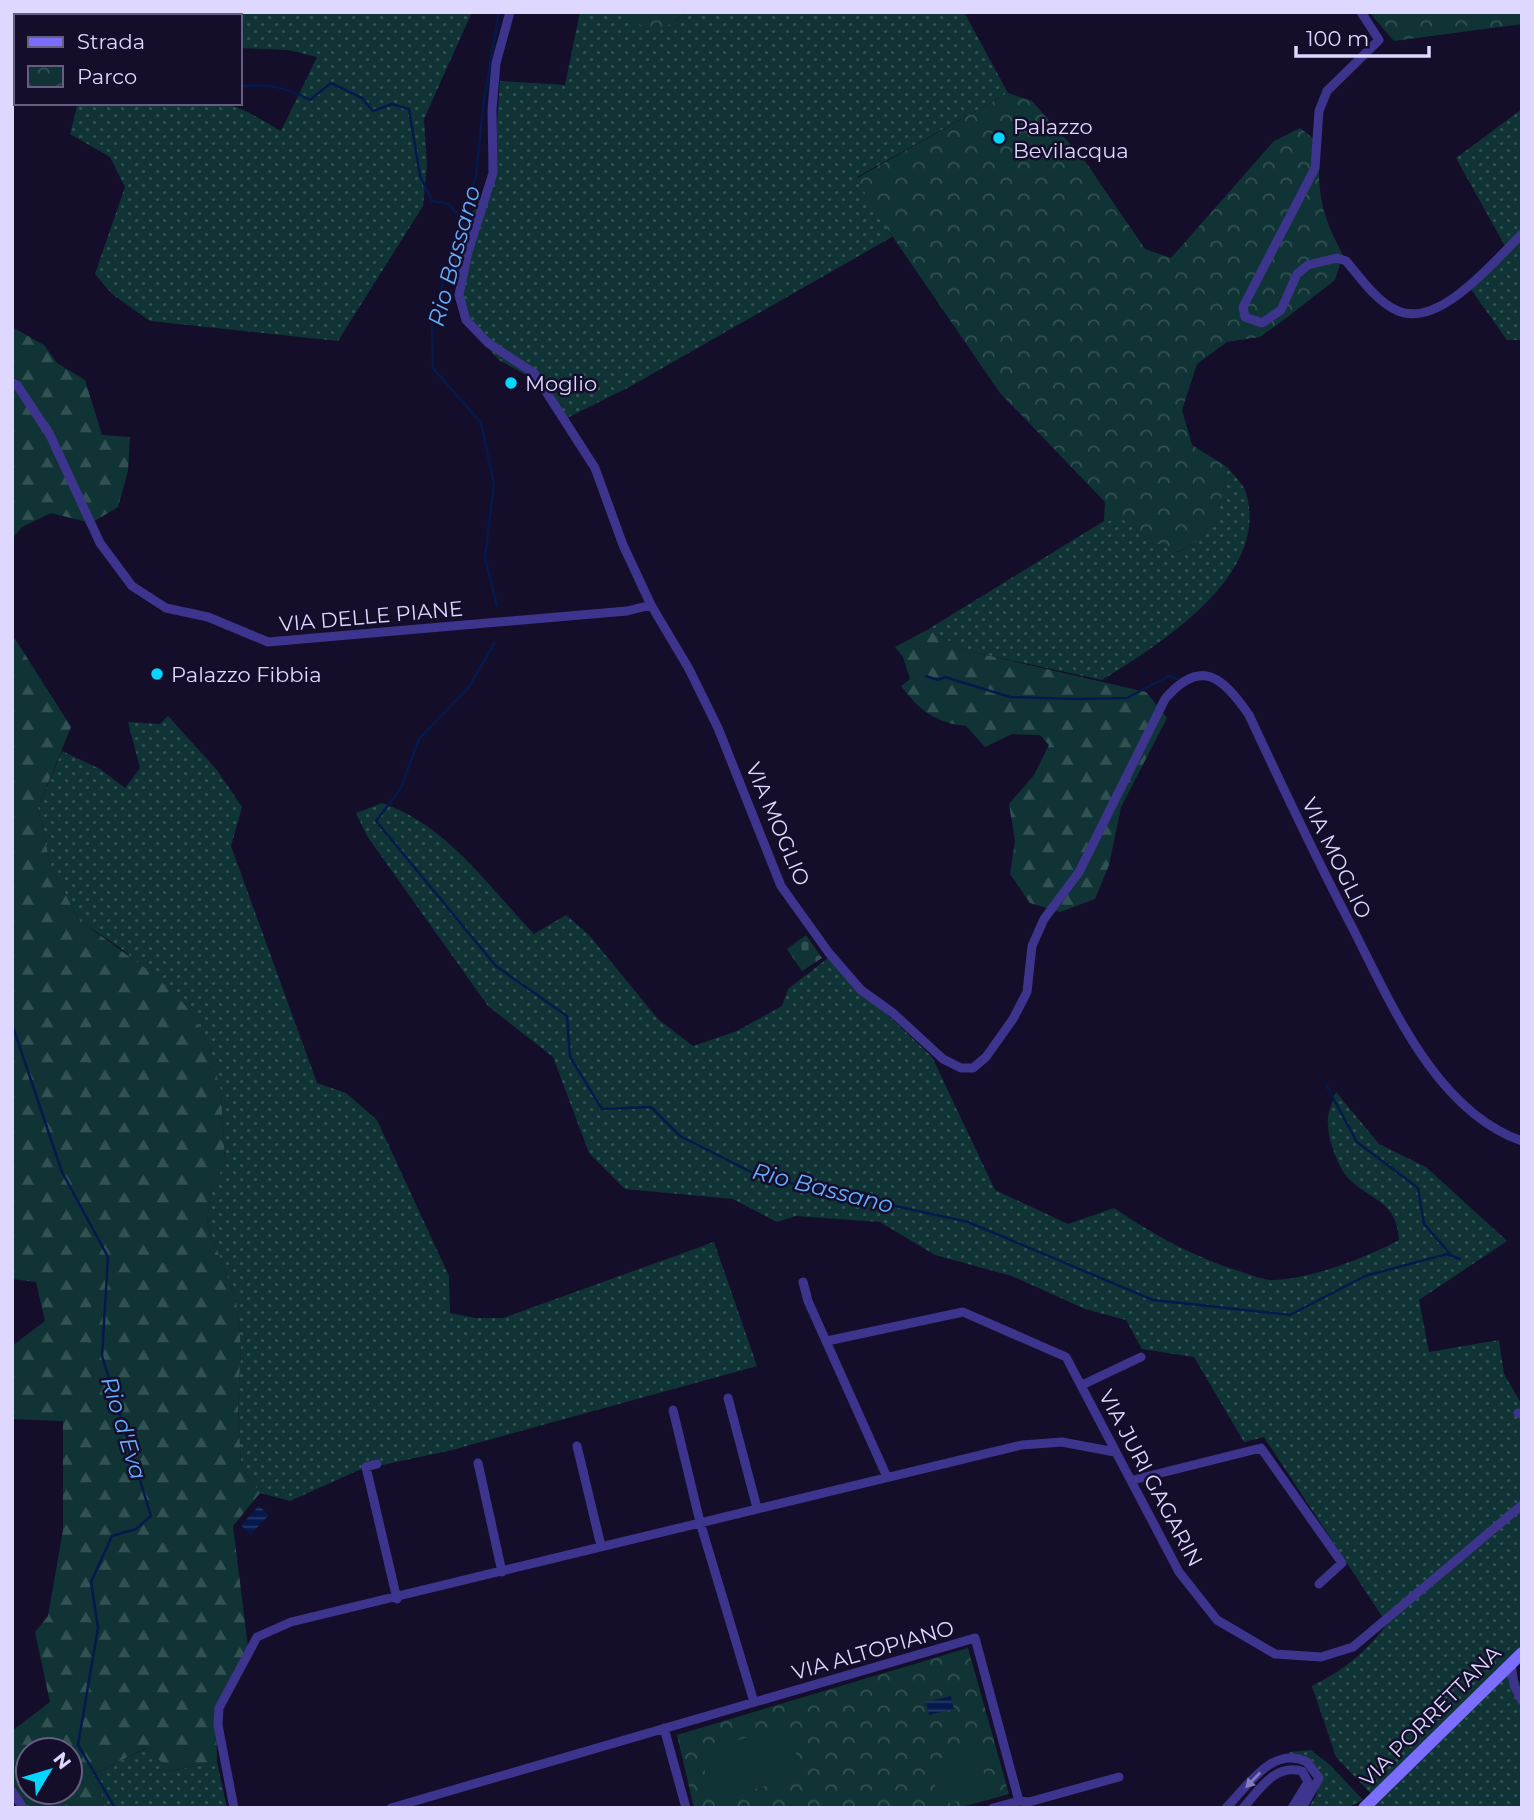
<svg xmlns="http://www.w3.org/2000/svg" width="1534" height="1820" font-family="Montserrat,sans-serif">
<defs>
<pattern id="grass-dots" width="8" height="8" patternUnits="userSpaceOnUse" patternTransform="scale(1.75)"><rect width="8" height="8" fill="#103435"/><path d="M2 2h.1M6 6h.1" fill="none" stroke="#325153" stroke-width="1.8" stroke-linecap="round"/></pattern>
<pattern id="forest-firs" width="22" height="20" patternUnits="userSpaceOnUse" patternTransform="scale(1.75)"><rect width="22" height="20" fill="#103435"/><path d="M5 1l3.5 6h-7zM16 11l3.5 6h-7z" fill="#325153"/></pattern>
<pattern id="cemetery-stones" width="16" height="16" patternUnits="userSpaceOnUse" patternTransform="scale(1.75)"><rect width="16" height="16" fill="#103435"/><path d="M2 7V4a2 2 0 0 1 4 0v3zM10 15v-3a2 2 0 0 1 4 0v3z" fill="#325153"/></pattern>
<pattern id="park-crowns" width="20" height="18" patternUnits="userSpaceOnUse" patternTransform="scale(1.75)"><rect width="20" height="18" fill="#103435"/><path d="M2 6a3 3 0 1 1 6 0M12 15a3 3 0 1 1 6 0" fill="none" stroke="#325153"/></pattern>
<pattern id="water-rules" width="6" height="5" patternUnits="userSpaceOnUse" patternTransform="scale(1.75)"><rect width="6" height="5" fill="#051a4c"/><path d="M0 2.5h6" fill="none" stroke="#293b67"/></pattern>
</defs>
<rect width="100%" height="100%" fill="#140e2b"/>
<path fill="url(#grass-dots)" d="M 190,12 L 472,12 L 424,119 L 427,165 L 423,206 L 338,341 L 150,321 L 112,294 L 95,274 L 125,187 L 110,157 L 70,134 L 78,103 L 224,103 L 246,111 L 281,131 L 317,57 L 288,50 L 240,48 L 240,16 L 191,16 Z
M 580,12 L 627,12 L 626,16 L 675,21 L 688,12 L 964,12 L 1008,93 L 857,177 L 892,237 L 631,386 L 565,419 L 540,383 L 499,360 L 467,325 L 459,291 L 453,247 L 493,176 L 500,81 L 565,85 Z
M 1522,109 L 1522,340 L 1507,340 L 1470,288 L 1505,246 L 1456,158 Z
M 1227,467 C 1233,475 1244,484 1246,493 C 1271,575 1160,644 1102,680 L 969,651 L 927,630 L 1104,521 L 1123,519 L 1141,535 L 1178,552 C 1217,534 1221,507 1227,467 Z
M 168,716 L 217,770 L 242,807 L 231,846 L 317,1083 L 346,1093 L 377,1120 L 449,1276 L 450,1313 L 476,1318 L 503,1318 L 714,1242 L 757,1366 L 452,1450 L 359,1470 L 290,1501 L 260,1493 L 241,1467 L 238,1406 L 241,1346 L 236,1299 L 207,1224 L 211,1191 L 225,1162 L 221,1091 L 208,1043 L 189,1009 L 123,950 L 79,920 L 51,867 L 38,808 L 62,751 L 100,769 L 125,788 L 140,768 L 128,722 L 160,724 Z
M 382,803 C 447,825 488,886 534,934 L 566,915 L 589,935 L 658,1019 L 693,1046 L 737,1031 L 782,1006 L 788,989 L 828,958 L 932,1057 L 995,1190 L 1068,1224 L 1114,1208 C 1154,1235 1193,1257 1239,1271 C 1248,1274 1260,1279 1270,1280 C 1306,1281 1368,1257 1399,1240 C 1397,1201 1373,1202 1350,1180 C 1338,1169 1326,1135 1328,1118 C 1329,1110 1333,1100 1336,1092 L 1379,1144 L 1426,1167 L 1507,1241 L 1419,1300 L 1429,1352 L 1499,1340 L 1504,1374 L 1522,1405 L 1522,1653 L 1510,1665 L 1522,1687 L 1522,1808 L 1370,1808 L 1377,1800 L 1336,1757 L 1312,1686 C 1344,1670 1366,1652 1387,1624 L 1264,1437 L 1244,1442 L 1194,1357 L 1142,1349 L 1126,1320 L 1085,1309 L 1012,1276 L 935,1255 L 880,1222 L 796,1216 L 777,1222 L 733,1199 L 625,1189 L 589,1153 L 553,1057 L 488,1006 L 367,836 L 356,813 Z
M 147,1748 L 171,1771 L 217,1762 L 227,1808 L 109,1808 L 90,1776 Z
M 1311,1750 L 1330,1765 L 1363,1800 L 1347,1808 L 1308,1808 L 1316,1796 L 1321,1776 L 1312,1761 L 1289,1754 L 1289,1752 Z"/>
<path fill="url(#forest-firs)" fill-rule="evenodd" d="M 12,327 L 44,345 L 57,363 L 85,380 L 102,435 L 130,437 L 128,471 L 118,507 L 91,523 L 51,513 L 22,527 L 12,539 Z
M 927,630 L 969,651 L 1146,692 L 1167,718 L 1121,807 L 1109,865 L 1095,899 L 1060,912 L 1030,903 L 1010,874 L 1015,841 L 1009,804 L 1034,775 L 1049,745 L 1040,735 L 1012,734 L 985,747 L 966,726 C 936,723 920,711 901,686 L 910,679 L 903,657 L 895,647 Z
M 12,634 L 71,727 L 38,808 L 51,867 L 79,920 L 155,975 L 189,1009 L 208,1043 L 221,1091 L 225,1162 L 211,1191 L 207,1224 L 236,1299 L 241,1346 L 238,1406 L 241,1467 L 260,1493 L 233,1526 L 248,1647 L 216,1710 L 217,1762 L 171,1771 L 146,1748 L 90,1776 L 109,1808 L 22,1808 L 12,1791 L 12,1731 L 50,1702 L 35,1632 L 48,1616 L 63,1530 L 63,1421 L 12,1419 L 12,1346 L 45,1321 L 36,1282 L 12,1279 ZM 28,1750 L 70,1750 L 70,1792 L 28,1792 Z"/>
<path fill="url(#cemetery-stones)" d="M 806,935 L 822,958 L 802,971 L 787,949 Z"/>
<path fill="url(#park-crowns)" d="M 627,12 L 688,12 L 655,34 L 626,16 Z
M 1369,12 L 1522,12 L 1522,24 L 1394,41 Z
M 1008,93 L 1032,101 L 1085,161 L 1145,249 L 1171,258 L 1274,141 L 1300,128 L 1320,144 C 1317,193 1320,211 1343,255 L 1335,280 L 1285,319 L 1260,337 L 1227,342 L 1197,364 L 1182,410 L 1192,445 L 1227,467 C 1221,507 1217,535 1177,552 L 1141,535 L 1123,520 L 1104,521 L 1105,502 L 1000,393 L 873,208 L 857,178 Z
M 968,1648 L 1009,1794 L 958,1808 L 694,1808 L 677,1735 Z"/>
<path fill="#103435" d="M 788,1725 L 802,1775 L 714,1801 L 699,1752 Z
M 978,1749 L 989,1794 L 940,1805 L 929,1761 Z"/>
<path fill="url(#water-rules)" d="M 259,1506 L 269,1515 L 250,1535 L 241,1525 Z
M 951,1696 L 954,1709 L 929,1715 L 926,1702 Z"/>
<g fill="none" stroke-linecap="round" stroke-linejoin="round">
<path stroke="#051a4c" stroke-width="2.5" d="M 240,87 C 267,83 286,87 310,100 L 331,83 L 362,98 L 373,111 L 392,104 L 409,109 L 420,176 L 432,201 L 449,204 L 461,219
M 497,606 L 485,558 L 494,484 L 481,423 L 433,368 L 432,319 L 476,176 L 484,100 L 499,12
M 495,642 L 469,687 L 419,739 L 400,790 L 376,821 L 496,966 L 567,1016 L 570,1057 L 602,1109 L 651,1107 L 680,1136 L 759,1176 L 968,1222 L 1153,1300 L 1290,1315 L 1365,1276 L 1447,1254 L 1460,1259
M 926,676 L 938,680 L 945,677 L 1010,697 L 1079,699 L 1127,698 L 1169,676 L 1180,680
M 12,1024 L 62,1172 L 108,1257 L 102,1356 L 151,1516 L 136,1529 L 112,1536 L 91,1582 L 98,1628 L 78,1745 L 115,1808
M 1326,1085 L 1357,1142 L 1418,1188 L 1424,1224 L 1450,1254"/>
<path stroke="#3d348e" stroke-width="9" d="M 510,12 L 496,63 L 492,110 L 493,173 L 468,252 L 459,295 L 466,320 L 488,343 L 534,373 L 595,468 L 623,545 L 651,605 L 689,669 L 718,728 L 781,886 L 829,953 L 861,990 L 893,1013 L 943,1059 L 961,1068 L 973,1068 L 986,1057 L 1013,1019 L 1027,992 L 1032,946 L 1044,919 L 1079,872 L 1165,699 C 1201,657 1223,677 1249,715 C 1282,786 1315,856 1351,925 C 1390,1001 1435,1111 1522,1141
M 1361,12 L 1379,40 L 1327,91 L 1319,111 L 1315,168 L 1243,307 L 1245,317 L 1262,323 L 1281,310 L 1297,274 L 1308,265 L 1337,258 L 1346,261 C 1360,277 1376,301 1396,310 C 1438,331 1495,260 1522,234
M 12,383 L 17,385 L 50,435 L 100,543 L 132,586 L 166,608 L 208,617 L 268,642 L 627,611 L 651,605
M 803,1282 L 808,1301 L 887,1477
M 827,1341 L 963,1312 L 1066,1357 L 1179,1572 L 1217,1620 L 1275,1654 L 1321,1657 L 1353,1647 L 1522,1505
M 1082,1385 L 1141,1357
M 728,1398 L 757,1508
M 673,1410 L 700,1522 L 754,1702
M 1518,1413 L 1522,1415
M 577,1446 L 601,1546
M 478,1463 L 502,1572
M 377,1464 L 366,1467 L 397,1599
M 1133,1480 L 1261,1448 L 1342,1563 L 1319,1584
M 1511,1663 L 1514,1685 L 1522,1701
M 664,1728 L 686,1808
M 12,1791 L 23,1808
M 1019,1801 L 1029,1802 L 1119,1777
M 234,1808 L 218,1725 L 219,1708 L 257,1637 L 291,1622 L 1022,1445 L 1062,1442 L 1115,1452
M 391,1808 L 975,1638 L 1019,1801 L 993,1808
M 1226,1808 C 1248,1786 1272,1745 1307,1762 L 1319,1778 L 1302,1808
M 1243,1808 C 1260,1789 1274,1764 1302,1771 L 1308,1782 L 1292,1808"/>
<path stroke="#7b6eff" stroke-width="12" d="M 1364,1808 L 1522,1653"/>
</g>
<defs><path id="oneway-solid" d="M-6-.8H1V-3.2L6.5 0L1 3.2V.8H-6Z" transform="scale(1.75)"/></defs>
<use fill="#857dc1" href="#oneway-solid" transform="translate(1253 1780) rotate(134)"/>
<g fill="#03d6ff" stroke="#140e2b" stroke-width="2.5">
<circle cx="999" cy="138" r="7"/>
<circle cx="511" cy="383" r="7"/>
<circle cx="157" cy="674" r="7"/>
</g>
<g text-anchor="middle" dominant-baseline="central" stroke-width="5" stroke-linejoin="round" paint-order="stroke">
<g font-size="21" fill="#ded7ff" stroke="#140e2b" text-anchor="start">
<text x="1013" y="126">Palazzo<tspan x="1013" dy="24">Bevilacqua</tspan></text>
<text x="525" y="383">Moglio</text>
<text x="171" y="674">Palazzo Fibbia</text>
</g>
<g font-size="21" fill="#ded7ff" stroke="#140e2b">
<text transform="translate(371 616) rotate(-5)">VIA DELLE PIANE</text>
<text transform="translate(778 824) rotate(67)">VIA MOGLIO</text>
<text transform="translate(1337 858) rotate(64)">VIA MOGLIO</text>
<text transform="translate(1151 1478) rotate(62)">VIA JURI GAGARIN</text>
<text transform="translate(873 1650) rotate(-16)">VIA ALTOPIANO</text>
<text transform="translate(1430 1716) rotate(-45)">VIA PORRETTANA</text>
</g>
<g font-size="23" font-style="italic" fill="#65aeff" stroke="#140e2b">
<text transform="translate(454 256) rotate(-75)">Rio Bassano</text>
<text transform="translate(823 1188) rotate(14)">Rio Bassano</text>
<text transform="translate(124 1428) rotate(73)">Rio d'Eva</text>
</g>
</g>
<rect width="1534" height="1820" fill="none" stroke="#ded7ff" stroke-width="28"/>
<rect x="14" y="14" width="228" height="91" fill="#140e2b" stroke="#655e80" stroke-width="2"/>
<rect x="28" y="37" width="35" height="10" fill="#7b6eff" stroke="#655e80" stroke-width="2"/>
<text x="77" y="49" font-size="21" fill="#ded7ff">Strada</text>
<rect x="28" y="66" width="35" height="21" fill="url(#park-crowns)" stroke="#655e80" stroke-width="2"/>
<text x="77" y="84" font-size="21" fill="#ded7ff">Parco</text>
<g transform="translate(49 1771) rotate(52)"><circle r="33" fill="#140e2b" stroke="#655e80" stroke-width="2"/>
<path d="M0-5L12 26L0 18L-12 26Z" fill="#03d6ff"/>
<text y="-10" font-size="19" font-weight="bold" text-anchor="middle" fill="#ded7ff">N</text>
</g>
<path d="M1296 46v10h133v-10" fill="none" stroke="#ded7ff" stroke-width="3.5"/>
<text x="1306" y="46" font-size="21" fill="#ded7ff" stroke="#140e2b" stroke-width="5" paint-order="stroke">100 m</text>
</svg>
